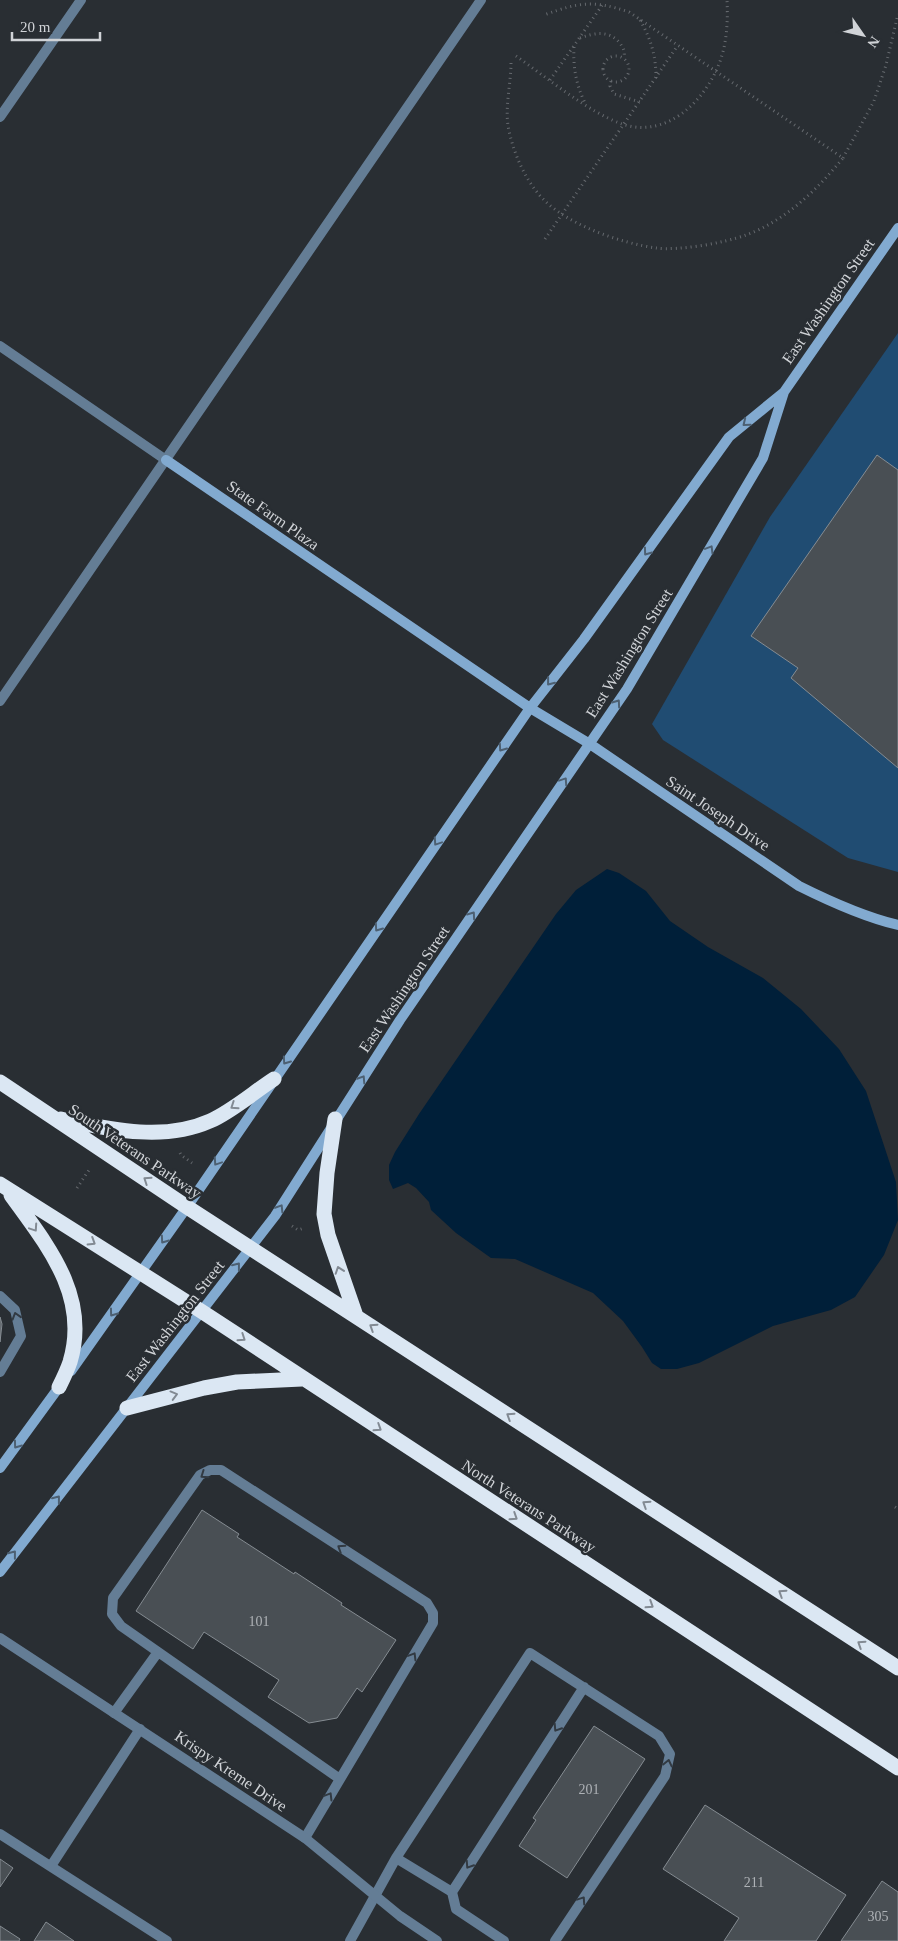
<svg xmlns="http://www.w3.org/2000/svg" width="898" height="1941" font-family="Georgia,serif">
<rect width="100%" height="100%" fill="#292e33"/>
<path fill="#204c72" d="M 898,333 L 898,872 L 848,858 L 663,740 L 652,724 L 770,517 Z"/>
<path fill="#001f39" d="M 607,869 L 619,873 L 646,891 L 670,921 L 708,947 L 763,978 L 801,1009 L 839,1049 L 866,1091 L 896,1182 L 898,1220 L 884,1255 L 855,1297 L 831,1310 L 773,1326 L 699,1363 L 677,1369 L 661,1369 L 652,1363 L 642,1347 L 623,1321 L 593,1293 L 515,1259 L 491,1258 L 456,1233 L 431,1210 L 429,1202 L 416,1188 L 408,1183 L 393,1189 L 389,1180 L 389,1165 L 395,1152 L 419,1114 L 556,914 L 576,890 Z"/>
<path fill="#494f54" stroke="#858c92" d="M 877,455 L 898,470 L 898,768 L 791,678 L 798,668 L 751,636 Z
M 0,1317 L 2,1324 L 0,1342 Z
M 202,1510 L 239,1534 L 237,1537 L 294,1574 L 295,1572 L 342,1603 L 341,1605 L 396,1640 L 362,1692 L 357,1688 L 337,1718 L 309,1723 L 268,1697 L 279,1680 L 204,1632 L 193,1649 L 136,1611 Z
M 594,1726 L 645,1759 L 567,1878 L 519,1846 L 536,1820 L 533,1818 Z
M 705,1805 L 846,1895 L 816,1941 L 724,1941 L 739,1918 L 663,1869 Z
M 0,1859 L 13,1868 L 0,1887 Z
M 882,1881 L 898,1892 L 898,1941 L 841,1941 Z
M 46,1922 L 74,1941 L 34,1941 Z
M 0,1926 L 20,1939 L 19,1941 L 0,1941 Z"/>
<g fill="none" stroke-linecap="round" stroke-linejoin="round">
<path stroke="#666a6f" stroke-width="3" stroke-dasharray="1 4" stroke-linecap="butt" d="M 640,20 C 651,39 656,56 656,78
M 580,38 C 594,33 608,30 619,42 C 623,47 625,51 624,57
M 574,47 C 573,68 576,84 585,103
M603 69a13 13 0 1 1 26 0a13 13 0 1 1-26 0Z
M 516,56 C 546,77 588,112 622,124 C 666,139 704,102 719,64 C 727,44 728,21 727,0
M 511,63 C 511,85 504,109 509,131 C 515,157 526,182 545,201 C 571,226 621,243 656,248 C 679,251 724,243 746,235 C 785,221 817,190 843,158 L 629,12 C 593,0 580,2 544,15
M 550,80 L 603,4
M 611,81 L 610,86 L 614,94 L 640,102
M 843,158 L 874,101 L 886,65 L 898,14
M 545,239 L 678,45
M 180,1153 L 181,1155 L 192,1163
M 77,1188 L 89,1170
M 292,1226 L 298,1230 L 304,1228
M 895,1507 L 898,1509"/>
<path stroke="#647d95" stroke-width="10" d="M 0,701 L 481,0
M 0,1296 L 15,1310 L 21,1336 L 0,1372
M 114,1713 L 158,1652
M 0,1834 L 167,1941
M 305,1838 L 433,1623 L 433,1613 L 427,1603 L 221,1470 L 210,1470 L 200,1475 L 113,1598 L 112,1614 L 121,1626 L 340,1779
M 396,1858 L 452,1892
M 51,1866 L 140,1729
M 350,1941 L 396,1858 L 530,1653 L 659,1736 L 670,1754 L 665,1776 L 555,1941
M 504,1941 L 456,1909 L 452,1892 L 584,1687"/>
<path stroke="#647d95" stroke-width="10" d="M 0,117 L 81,0
M 0,346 L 166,460
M 0,1638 L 305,1838 L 400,1916 L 437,1941"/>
<path stroke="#82aad0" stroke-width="10" d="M 166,460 L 530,708 L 590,744 L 799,886 C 831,902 864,917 898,925
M 71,1371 L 187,1207 L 530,708 L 584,639 L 729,437 L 784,392 L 898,228
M 0,1468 L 62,1383
M 0,1572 L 275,1216 L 400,1020 L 627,689 L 763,458 L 784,392"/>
<path stroke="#dbe7f3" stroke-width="15" d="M 0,1082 L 187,1207 L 898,1668
M 61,1119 C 109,1129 163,1142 210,1121 C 231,1112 254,1092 274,1079
M 335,1119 L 327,1173 L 324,1214 L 328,1235 L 356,1316
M 0,1184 L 201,1311 L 898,1768
M 11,1195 C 47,1245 90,1296 70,1362 C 67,1371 63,1379 59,1387
M 127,1408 L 204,1388 L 237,1382 L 302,1379"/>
</g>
<defs><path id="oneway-chevron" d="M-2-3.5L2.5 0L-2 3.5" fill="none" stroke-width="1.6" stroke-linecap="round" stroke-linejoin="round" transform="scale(1.25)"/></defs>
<g stroke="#4d6072">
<use href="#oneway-chevron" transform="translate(746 423) rotate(141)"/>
<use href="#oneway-chevron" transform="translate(710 549) rotate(-59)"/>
<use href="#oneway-chevron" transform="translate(647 552) rotate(126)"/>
<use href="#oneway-chevron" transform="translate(550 682) rotate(128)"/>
<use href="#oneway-chevron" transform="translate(617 703) rotate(-55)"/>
<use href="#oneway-chevron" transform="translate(502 748) rotate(125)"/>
<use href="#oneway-chevron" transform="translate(564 781) rotate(-56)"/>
<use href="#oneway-chevron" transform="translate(437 842) rotate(124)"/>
<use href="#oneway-chevron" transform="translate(472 915) rotate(-55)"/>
<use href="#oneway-chevron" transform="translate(378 928) rotate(125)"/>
<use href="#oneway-chevron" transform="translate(286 1061) rotate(125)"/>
<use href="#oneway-chevron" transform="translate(362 1079) rotate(-57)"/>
<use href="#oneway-chevron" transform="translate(217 1162) rotate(124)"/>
<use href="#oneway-chevron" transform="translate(280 1208) rotate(-58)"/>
<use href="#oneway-chevron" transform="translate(164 1240) rotate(125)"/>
<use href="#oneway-chevron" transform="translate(237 1266) rotate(-52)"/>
<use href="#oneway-chevron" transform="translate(113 1313) rotate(126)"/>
<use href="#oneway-chevron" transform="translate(17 1445) rotate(126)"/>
<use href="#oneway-chevron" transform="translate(57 1499) rotate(-52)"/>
<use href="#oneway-chevron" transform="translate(13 1554) rotate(-52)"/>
</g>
<g stroke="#828a93">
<use href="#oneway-chevron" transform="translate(234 1106) rotate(146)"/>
<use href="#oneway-chevron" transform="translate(147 1180) rotate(-146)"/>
<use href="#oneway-chevron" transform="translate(34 1228) rotate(56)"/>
<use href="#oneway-chevron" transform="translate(92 1242) rotate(32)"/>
<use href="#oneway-chevron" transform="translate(339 1270) rotate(-109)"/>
<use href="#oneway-chevron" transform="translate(373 1327) rotate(-147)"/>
<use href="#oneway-chevron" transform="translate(242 1338) rotate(34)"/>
<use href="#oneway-chevron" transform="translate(174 1395) rotate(-15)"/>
<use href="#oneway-chevron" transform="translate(510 1416) rotate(-147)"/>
<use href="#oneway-chevron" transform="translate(378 1428) rotate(33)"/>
<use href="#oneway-chevron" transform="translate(646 1504) rotate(-147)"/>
<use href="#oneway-chevron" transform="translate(514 1517) rotate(33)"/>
<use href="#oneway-chevron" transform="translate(782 1593) rotate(-147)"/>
<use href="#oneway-chevron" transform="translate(650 1605) rotate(33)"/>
<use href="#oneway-chevron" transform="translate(861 1644) rotate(-147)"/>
</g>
<g stroke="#323a42">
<use href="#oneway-chevron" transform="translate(16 1316) rotate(-107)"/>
<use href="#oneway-chevron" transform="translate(204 1475) rotate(145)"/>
<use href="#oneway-chevron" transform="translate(341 1548) rotate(-147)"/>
<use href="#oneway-chevron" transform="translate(413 1656) rotate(-59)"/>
<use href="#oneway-chevron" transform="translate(557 1728) rotate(123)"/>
<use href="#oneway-chevron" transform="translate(668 1763) rotate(-77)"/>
<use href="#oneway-chevron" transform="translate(329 1796) rotate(-59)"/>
<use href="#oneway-chevron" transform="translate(469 1865) rotate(123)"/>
<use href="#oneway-chevron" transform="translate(582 1900) rotate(-56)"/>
</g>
<g text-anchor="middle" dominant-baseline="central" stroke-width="5" stroke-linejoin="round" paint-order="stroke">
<g font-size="14" fill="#aeb2b6">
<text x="259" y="1621">101</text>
<text x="589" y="1789">201</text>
<text x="754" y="1882">211</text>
<text x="878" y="1916">305</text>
</g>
<g font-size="16" fill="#d0d3d7" stroke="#292e33">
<text transform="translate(828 301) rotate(-55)">East Washington Street</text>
<text transform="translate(273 515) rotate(35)">State Farm Plaza</text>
<text transform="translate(629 653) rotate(-58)">East Washington Street</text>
<text transform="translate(718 813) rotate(34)">Saint Joseph Drive</text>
<text transform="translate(404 989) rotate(-56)">East Washington Street</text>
<text transform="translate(135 1151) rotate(34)">South Veterans Parkway</text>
<text transform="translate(175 1321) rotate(-52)">East Washington Street</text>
<text transform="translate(529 1506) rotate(33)">North Veterans Parkway</text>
<text transform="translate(231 1771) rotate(34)">Krispy Kreme Drive</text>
</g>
</g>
<g transform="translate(863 35) rotate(124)" stroke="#292e33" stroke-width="4" paint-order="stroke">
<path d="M0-4L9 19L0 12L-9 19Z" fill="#d0d3d7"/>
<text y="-8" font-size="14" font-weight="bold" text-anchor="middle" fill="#d0d3d7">N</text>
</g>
<path d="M12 32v8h88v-8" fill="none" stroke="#d0d3d7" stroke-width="2.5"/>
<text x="20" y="32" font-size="15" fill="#d0d3d7" stroke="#292e33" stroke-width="4" paint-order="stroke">20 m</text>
</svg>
